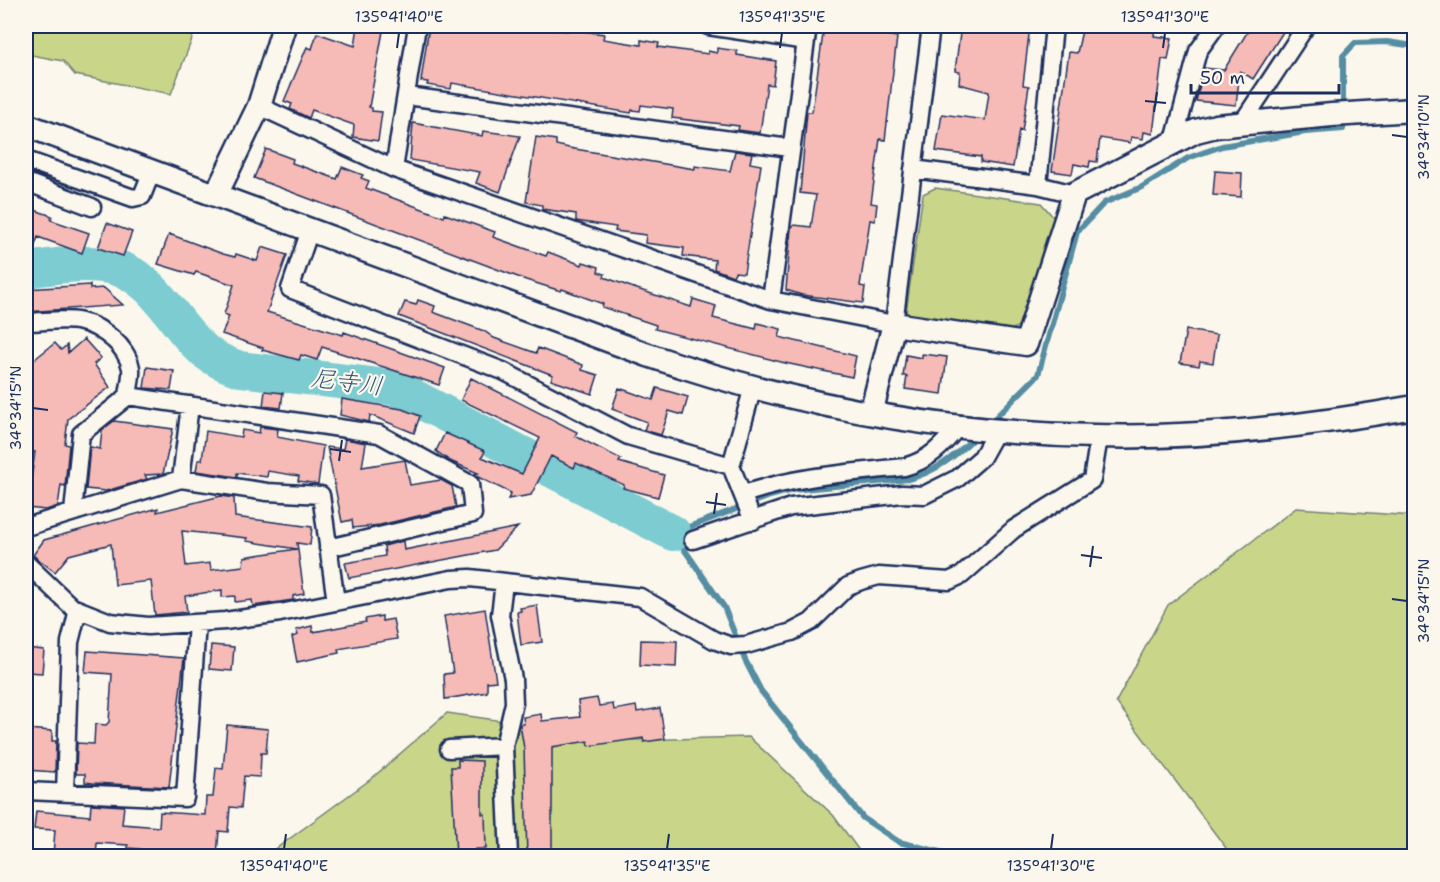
<svg xmlns="http://www.w3.org/2000/svg" width="1440" height="882" font-family="'Shantell Sans','Klee One',sans-serif">
<rect width="100%" height="100%" fill="#fbf7ec"/>
<filter id="ink" filterUnits="userSpaceOnUse"><feTurbulence type="fractalNoise" baseFrequency=".0167" numOctaves="2"/><feDisplacementMap in="SourceGraphic" scale="12" xChannelSelector="R" yChannelSelector="G"/><feConvolveMatrix kernelMatrix="1 2 1 2 8 2 1 2 1" color-interpolation-filters="sRGB"/></filter>
<g filter="url(#ink)">
<path fill="#c9d589" stroke="#728274" stroke-width="1.5" d="M 26,26 L 197,26 L 171,94 L 75,75 L 63,61 L 26,54 Z
M 935,188 L 1041,203 L 1055,219 L 1022,324 L 1008,332 L 913,323 L 906,312 L 923,194 Z
M 1296,508 L 1414,516 L 1414,856 L 1232,856 L 1116,702 L 1168,605 Z
M 447,713 L 634,740 L 749,737 L 833,815 L 863,856 L 266,856 L 371,779 Z"/>
<g fill="none" stroke-linecap="round" stroke-linejoin="round">
<path stroke="#558da3" stroke-width="6" d="M 1343,110 L 1343,56 L 1355,43 L 1387,42 L 1414,46
M 989,424 L 1038,375 L 1077,232 L 1104,203 L 1142,187 L 1188,158 L 1222,146 L 1305,132 L 1343,129 L 1343,120
M 956,856 L 899,842 L 863,818 L 761,691 L 745,660 L 724,607 L 673,533 L 770,496 L 792,490 L 908,479 C 937,472 956,455 977,435"/>
<path stroke="#7bccd1" stroke-width="36" d="M 26,270 C 56,266 87,260 117,268 C 157,279 176,329 207,353 C 217,361 228,365 240,369 L 396,388 L 673,533"/>
</g>
<path fill="#f6bab7" stroke="#1b2f5e" stroke-width="1.5" fill-rule="evenodd" d="M 358,26 L 384,26 L 369,107 L 372,108 L 372,111 L 382,112 L 378,141 L 353,137 L 354,125 L 312,110 L 309,118 L 290,109 L 292,104 L 284,101 L 307,47 L 312,49 L 317,33 L 355,46 Z
M 429,26 L 519,26 L 567,31 L 567,29 L 604,34 L 603,39 L 641,45 L 641,40 L 659,43 L 658,47 L 708,54 L 708,51 L 717,53 L 717,48 L 737,51 L 737,55 L 776,61 L 773,85 L 767,84 L 760,133 L 738,130 L 739,126 L 672,118 L 673,109 L 641,105 L 640,111 L 632,110 L 631,113 L 452,83 L 451,89 L 427,85 L 428,82 L 421,81 Z
M 837,26 L 897,37 L 885,140 L 880,139 L 871,203 L 877,204 L 875,221 L 870,220 L 860,286 L 865,287 L 863,303 L 802,295 L 786,290 L 791,228 L 794,225 L 811,227 L 816,195 L 800,193 L 807,112 L 812,112 L 824,27 L 837,29 Z
M 961,26 L 1030,26 L 1023,85 L 1029,86 L 1022,131 L 1019,130 L 1013,167 L 981,162 L 981,157 L 936,151 L 942,114 L 985,120 L 989,92 L 959,84 L 960,72 L 955,71 Z
M 1083,26 L 1155,26 L 1154,36 L 1172,38 L 1168,60 L 1162,59 L 1153,134 L 1144,132 L 1143,139 L 1131,137 L 1130,143 L 1100,138 L 1097,162 L 1090,161 L 1089,167 L 1074,164 L 1072,174 L 1052,171 L 1069,52 L 1077,53 Z
M 1251,26 L 1272,26 L 1283,32 L 1253,79 L 1240,71 L 1236,105 L 1196,101 L 1204,68 L 1224,70 Z
M 413,123 L 482,136 L 483,131 L 520,136 L 500,192 L 476,183 L 480,172 L 410,160 Z
M 536,137 L 556,140 L 556,145 L 569,148 L 695,169 L 695,166 L 730,171 L 735,151 L 752,153 L 750,163 L 761,165 L 744,273 L 735,272 L 733,276 L 714,269 L 715,260 L 683,256 L 684,248 L 645,243 L 646,235 L 615,231 L 616,227 L 576,221 L 576,214 L 542,209 L 542,205 L 526,202 Z
M 266,149 L 293,159 L 292,163 L 337,179 L 342,167 L 363,175 L 361,178 L 369,181 L 366,188 L 444,217 L 445,214 L 495,232 L 493,237 L 546,256 L 548,252 L 582,265 L 583,262 L 599,267 L 598,272 L 605,274 L 604,277 L 631,287 L 691,307 L 693,299 L 716,306 L 713,318 L 756,329 L 757,323 L 781,329 L 779,337 L 856,356 L 852,377 L 785,363 L 655,329 L 656,325 L 602,307 L 603,304 L 562,289 L 561,291 L 526,280 L 254,178 Z
M 1215,171 L 1242,173 L 1241,197 L 1213,195 Z
M 26,207 L 52,216 L 51,220 L 89,233 L 82,253 L 38,237 L 28,265 L 26,265 Z
M 107,223 L 132,232 L 123,256 L 98,248 Z
M 169,234 L 223,254 L 235,257 L 236,254 L 257,261 L 262,247 L 287,255 L 267,312 L 343,335 L 344,332 L 445,368 L 439,385 L 322,347 L 317,360 L 301,355 L 299,360 L 262,350 L 263,348 L 222,334 L 229,316 L 224,314 L 234,285 L 196,272 L 194,275 L 158,264 Z
M 90,285 L 90,289 L 104,288 L 123,305 L 26,312 L 26,289 Z
M 418,300 L 435,306 L 433,312 L 484,331 L 494,338 L 536,353 L 538,348 L 583,365 L 582,370 L 598,375 L 592,394 L 551,380 L 553,375 L 399,316 L 405,302 L 416,305 Z
M 1186,330 L 1217,335 L 1213,363 L 1200,361 L 1199,366 L 1180,363 Z
M 84,339 L 101,358 L 94,364 L 110,387 L 68,419 L 65,444 L 69,445 L 65,486 L 61,485 L 58,506 L 46,510 L 27,508 L 35,452 L 26,451 L 26,366 L 55,343 L 61,350 L 67,345 L 68,353 Z
M 922,354 L 947,357 L 942,394 L 905,389 L 907,376 L 903,376 L 906,355 L 922,358 Z
M 147,367 L 174,371 L 171,390 L 144,388 Z
M 471,378 L 577,432 L 575,436 L 621,459 L 619,462 L 664,475 L 658,497 L 623,488 L 624,485 L 576,463 L 574,468 L 551,456 L 531,495 L 508,499 L 511,493 L 478,477 L 474,474 L 478,473 L 450,461 L 436,451 L 445,433 L 485,451 L 482,457 L 522,474 L 540,438 L 461,400 Z
M 619,388 L 653,400 L 657,388 L 688,397 L 683,415 L 669,411 L 661,435 L 644,430 L 647,422 L 612,409 Z
M 265,391 L 283,393 L 281,408 L 263,406 Z
M 342,399 L 402,409 L 420,416 L 414,433 L 370,415 L 369,422 L 340,415 Z
M 114,421 L 173,429 L 163,474 L 145,475 L 147,479 L 106,491 L 86,489 L 90,447 L 100,449 L 102,430 Z
M 260,427 L 278,429 L 277,437 L 323,446 L 318,484 L 298,481 L 299,476 L 268,471 L 267,477 L 237,473 L 237,477 L 196,471 L 198,460 L 202,460 L 206,431 L 241,437 L 242,430 L 259,433 Z
M 345,439 L 366,443 L 362,467 L 405,460 L 410,485 L 441,480 L 452,486 L 456,507 L 380,525 L 353,528 L 352,520 L 342,522 L 327,447 L 343,449 Z
M 221,496 L 234,498 L 235,517 L 312,527 L 310,545 L 297,543 L 304,594 L 293,596 L 293,600 L 253,606 L 252,600 L 235,602 L 235,596 L 222,597 L 222,590 L 185,596 L 187,612 L 155,615 L 151,581 L 115,585 L 111,544 L 69,555 L 55,572 L 33,555 L 44,540 L 158,508 L 157,512 ZM 182,531 L 247,538 L 246,541 L 297,549 L 244,557 L 243,566 L 211,570 L 210,563 L 186,566 Z
M 518,527 L 495,550 L 349,578 L 345,563 L 385,556 L 384,546 L 403,541 L 404,550 Z
M 537,605 L 542,642 L 521,645 L 517,612 L 521,611 L 520,608 Z
M 485,609 L 496,681 L 487,682 L 487,692 L 445,699 L 444,674 L 453,673 L 444,616 Z
M 382,616 L 382,621 L 393,619 L 397,639 L 338,649 L 339,653 L 297,662 L 292,637 L 298,635 L 296,630 L 312,626 L 313,632 L 366,622 L 365,619 Z
M 641,640 L 677,641 L 676,667 L 640,665 Z
M 211,645 L 234,647 L 232,671 L 209,669 Z
M 26,648 L 44,650 L 42,673 L 26,672 Z
M 87,651 L 184,658 L 169,787 L 93,783 L 85,782 L 85,774 L 76,774 L 77,743 L 94,744 L 95,724 L 106,725 L 109,722 L 112,674 L 85,672 Z
M 597,698 L 599,706 L 613,704 L 614,710 L 636,706 L 637,712 L 660,708 L 665,739 L 644,742 L 643,738 L 589,746 L 588,741 L 552,747 L 552,854 L 527,856 L 524,748 L 520,725 L 524,724 L 523,717 L 541,714 L 542,721 L 580,717 L 578,701 Z
M 227,725 L 268,729 L 266,753 L 261,753 L 260,777 L 244,776 L 241,808 L 230,807 L 228,832 L 219,831 L 217,855 L 140,853 L 140,849 L 128,848 L 128,845 L 97,843 L 96,856 L 57,856 L 53,855 L 55,830 L 34,829 L 36,811 L 90,816 L 91,804 L 124,806 L 122,824 L 159,827 L 160,812 L 205,815 L 206,797 L 213,797 L 216,768 L 223,769 Z
M 26,729 L 52,731 L 52,741 L 56,741 L 55,772 L 26,770 Z
M 458,760 L 482,761 L 482,814 L 485,814 L 486,849 L 475,849 L 475,856 L 456,856 L 451,767 L 458,767 Z"/>
<g fill="none" stroke-linecap="round" stroke-linejoin="round">
<defs>
<path id="street" d="M 708,26 L 806,41
M 407,96 L 790,148
M 259,106 L 394,169 L 771,300 L 894,324 L 931,26
M 1242,123 L 1306,26
M 1174,141 L 1198,51 L 1216,26
M 26,160 L 133,198 L 142,196 L 152,171
M 394,169 L 417,26
M 913,169 L 1038,185 L 1074,194
M 26,182 L 92,207
M 1038,185 L 1054,26
M 310,230 L 290,289 L 503,371 L 628,436 L 731,466
M 771,300 L 808,26
M 26,322 C 63,321 84,313 114,340 C 121,346 129,357 131,368 C 132,376 129,387 128,396
M 181,479 L 190,405
M 744,494 C 796,476 849,473 904,467 C 930,460 942,446 959,426
M 73,512 L 81,434 L 128,396 L 379,434 L 470,484 L 473,514 L 328,548
M 753,521 L 731,466 L 753,387
M 26,527 L 181,479 L 267,492 L 321,495 L 336,602
M 693,540 L 791,507 L 902,494 L 924,495 L 958,478 L 982,457 L 997,430
M 26,563 L 72,607 L 110,622 L 148,626 L 225,621 L 280,613 L 451,579 L 470,578 L 640,597 L 714,640 L 731,646 L 746,645 L 792,632 L 811,622 L 848,586 L 861,581 L 879,576 L 949,581 L 962,575 L 1014,529 L 1092,480 L 1099,437
M 504,583 L 500,615 L 513,679 L 514,703 L 504,746 L 509,856
M 449,749 L 504,746
M 26,791 L 185,798 L 197,623
M 65,793 L 70,642 L 78,610"/>
<path id="secondary" d="M 26,125 L 648,355 C 791,404 943,433 1094,436 C 1201,439 1309,426 1414,407
M 216,195 L 259,106 L 284,26
M 871,413 L 894,324 L 1026,344 L 1074,194 L 1196,131 L 1216,126 L 1332,115 L 1414,110"/>
</defs>
<use href="#street" stroke="#1b2f5e" stroke-width="21"/>
<use href="#secondary" stroke="#1b2f5e" stroke-width="27"/>
<use href="#street" stroke="#fbf7ec" stroke-width="16"/>
<use href="#secondary" stroke="#fbf7ec" stroke-width="22"/>
</g>
</g>
<path fill="none" stroke="#1b2f5e" stroke-width="2" d="M 397,48 L 399,33M 780,48 L 782,33M 1163,48 L 1165,33M 1145,101 L 1166,103M 1154,112 L 1157,92M 1392,135 L 1407,137M 33,408 L 48,410M 330,449 L 351,452M 339,461 L 342,440M 706,502 L 726,505M 714,514 L 717,493M 1081,555 L 1102,558M 1090,567 L 1093,546M 1392,599 L 1407,601M 284,849 L 286,834M 667,849 L 669,834M 1051,849 L 1053,834"/>
<g text-anchor="middle" dominant-baseline="central" stroke-width="4.5" stroke-linejoin="round" paint-order="stroke">
<g font-size="24" font-style="italic" fill="#33567b" stroke="#fbf7ec">
<text transform="translate(347 382) rotate(7)">尼寺川</text>
</g>
</g>
<rect width="1440" height="882" fill="none" stroke="#fbf7ec" stroke-width="66"/>
<path d="M1191 84v9h148v-9" fill="none" stroke="#1b2f5e" stroke-width="3"/>
<text x="1200" y="84" font-size="18" fill="#1b2f5e" stroke="#fbf7ec" stroke-width="4.5" paint-order="stroke">50 m</text>
<rect x="33" y="33" width="1374" height="816" fill="none" stroke="#1b2f5e" stroke-width="2"/>
<g font-size="15" text-anchor="middle" fill="#1b2f5e">
<text x="399" y="22">135°41'40"E</text>
<text x="782" y="22">135°41'35"E</text>
<text x="1165" y="22">135°41'30"E</text>
<text transform="translate(1424 137) rotate(-90)" y="5">34°34'10"N</text>
<text transform="translate(16 408) rotate(-90)" y="5">34°34'15"N</text>
<text transform="translate(1424 601) rotate(-90)" y="5">34°34'15"N</text>
<text x="284" y="871">135°41'40"E</text>
<text x="667" y="871">135°41'35"E</text>
<text x="1051" y="871">135°41'30"E</text>
</g>
</svg>
